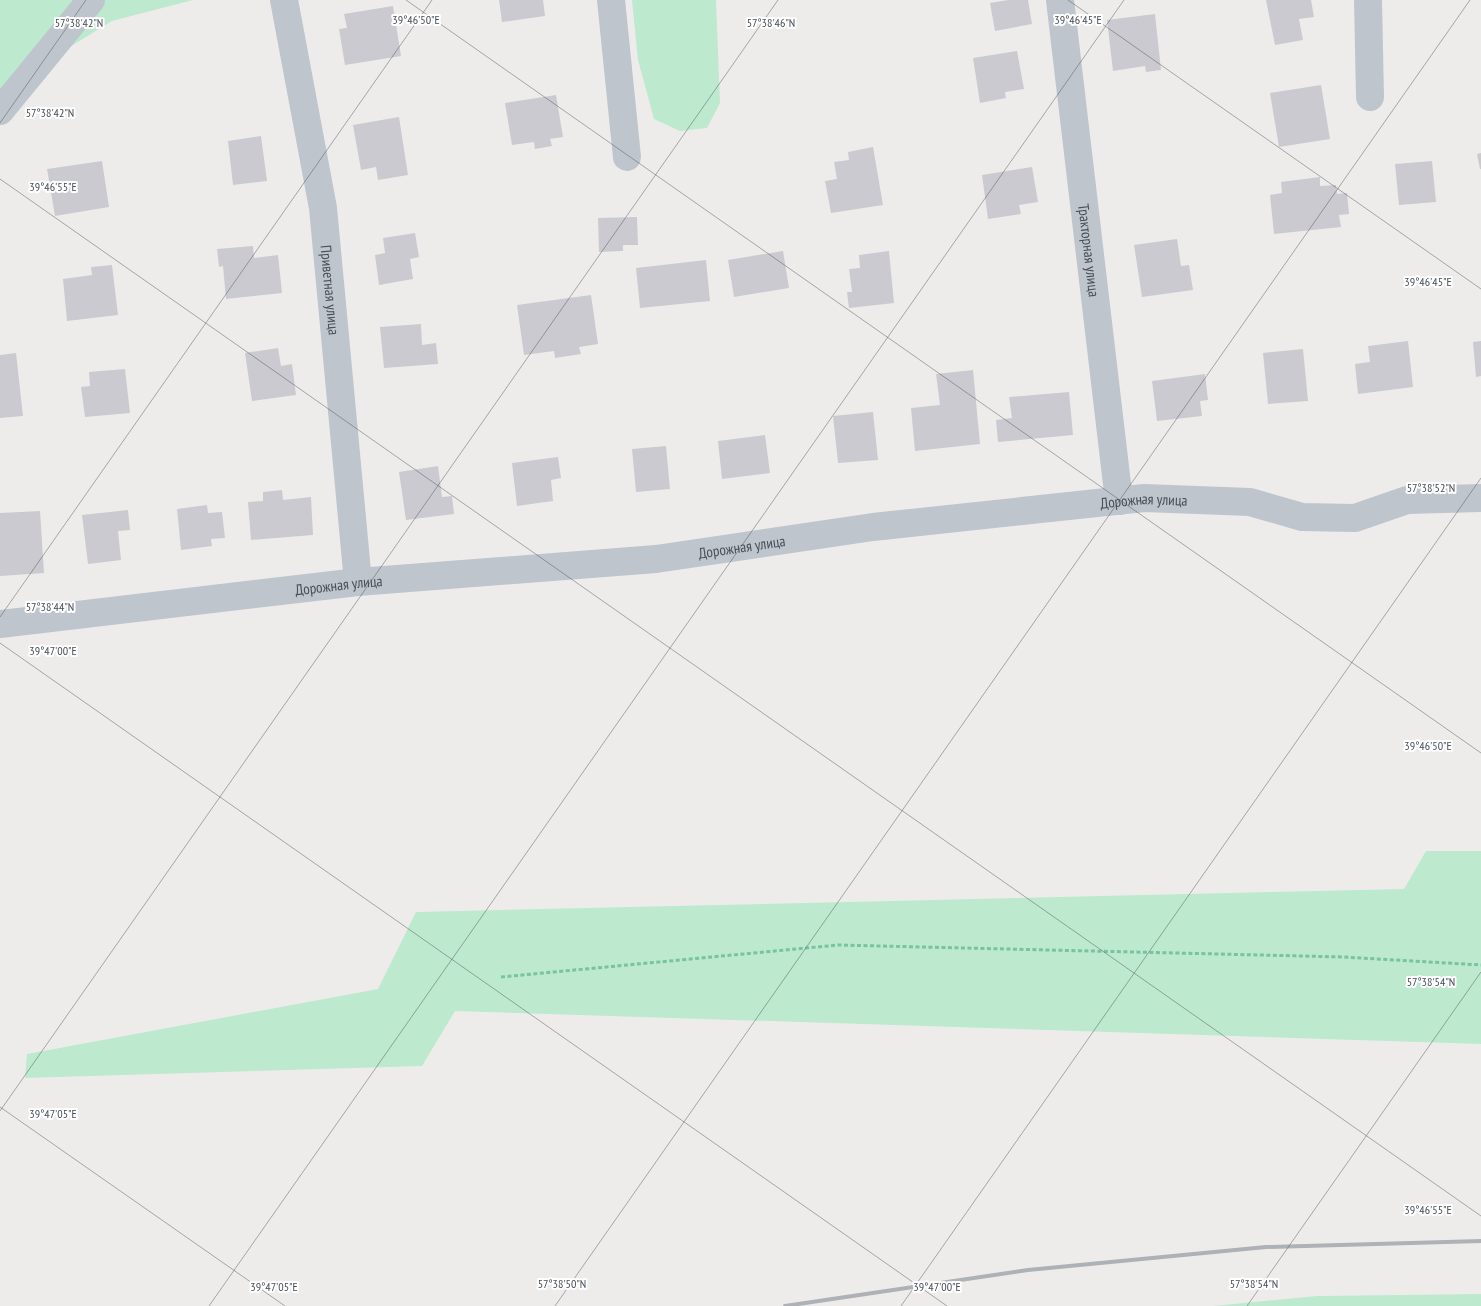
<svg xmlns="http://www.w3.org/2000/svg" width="1481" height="1306" font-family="'PT Sans Narrow',sans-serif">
<rect width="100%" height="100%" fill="#eeeceb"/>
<path fill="#bde9cf" d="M 0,0 L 193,0 L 112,21 L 0,90 Z
M 632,0 L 716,0 L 720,103 L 707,128 L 680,131 L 654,119 L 638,60 Z
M 1426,851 L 1481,851 L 1481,1044 L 455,1011 L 422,1066 L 25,1078 L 27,1054 L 378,989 L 416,912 L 1404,889 Z
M 1481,1294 L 1481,1306 L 1213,1306 L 1317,1296 Z"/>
<path fill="#cacad0" d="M 499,0 L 543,0 L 545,16 L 502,22 Z
M 1008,0 L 1028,0 L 1032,24 L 995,31 L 990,3 Z
M 1266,0 L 1311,0 L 1314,17 L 1299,19 L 1303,40 L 1275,45 Z
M 393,6 L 401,56 L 345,65 L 339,29 L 347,28 L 344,14 Z
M 1155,14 L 1161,70 L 1146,72 L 1145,66 L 1113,71 L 1107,20 Z
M 1017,51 L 1024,89 L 1005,92 L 1006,98 L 980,103 L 973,58 Z
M 1321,85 L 1330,139 L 1279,147 L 1270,93 Z
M 556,95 L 563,137 L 550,139 L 552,146 L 535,149 L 534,142 L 512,145 L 505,103 Z
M 399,117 L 408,175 L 378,180 L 376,167 L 361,170 L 353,125 Z
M 261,136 L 267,181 L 233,185 L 228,141 Z
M 873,147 L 883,205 L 831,213 L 825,181 L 837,179 L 834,162 L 849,160 L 848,152 Z
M 1481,153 L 1481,169 L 1480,169 L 1477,154 Z
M 102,161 L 109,207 L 55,216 L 47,169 Z
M 1432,161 L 1436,202 L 1399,205 L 1395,164 Z
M 1032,167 L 1038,202 L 1019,205 L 1021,214 L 988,219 L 982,175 Z
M 1320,177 L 1320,186 L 1336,185 L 1337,194 L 1347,193 L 1349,214 L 1339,215 L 1341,227 L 1274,234 L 1270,195 L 1282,193 L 1281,182 Z
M 637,217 L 638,245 L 623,245 L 623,251 L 599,252 L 598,218 Z
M 415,233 L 419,257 L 410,259 L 413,279 L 379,285 L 375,255 L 385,253 L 383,238 Z
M 1177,239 L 1181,266 L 1189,265 L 1193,290 L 1142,297 L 1134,245 Z
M 253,246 L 254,258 L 278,255 L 282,293 L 226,299 L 223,266 L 219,267 L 217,249 Z
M 783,251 L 789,288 L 734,297 L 728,260 Z
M 889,251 L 894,303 L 849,308 L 847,292 L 852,292 L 849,269 L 860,268 L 859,255 Z
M 706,260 L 710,301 L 640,308 L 636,268 Z
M 112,265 L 118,315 L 67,321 L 63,279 L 92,275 L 91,267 Z
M 591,295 L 598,344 L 579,347 L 581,354 L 555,358 L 554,351 L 524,355 L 517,305 Z
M 421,324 L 422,345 L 436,343 L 438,364 L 384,368 L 380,327 Z
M 1408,341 L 1413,387 L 1358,394 L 1355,364 L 1370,362 L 1368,346 Z
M 1481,341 L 1481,376 L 1476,377 L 1473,342 Z
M 278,348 L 281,366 L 292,364 L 296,395 L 252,401 L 245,353 Z
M 1303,349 L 1308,401 L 1268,404 L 1263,353 Z
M 16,353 L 23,416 L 0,418 L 0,355 Z
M 125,369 L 130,413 L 85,417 L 81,387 L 90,386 L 89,372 Z
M 973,370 L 980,444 L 915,451 L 911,408 L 940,405 L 936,374 Z
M 1205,374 L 1208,400 L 1200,401 L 1202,416 L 1157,421 L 1152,381 Z
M 1069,392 L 1073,435 L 998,442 L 996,420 L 1012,418 L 1009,397 Z
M 873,412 L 878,460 L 838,463 L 833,416 Z
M 765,435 L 770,473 L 722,479 L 718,441 Z
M 666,446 L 670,489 L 636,492 L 632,449 Z
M 558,457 L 561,478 L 551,480 L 553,501 L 517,506 L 512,463 Z
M 438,466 L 442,497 L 452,496 L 454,514 L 406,520 L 399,472 Z
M 282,490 L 283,500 L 311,497 L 313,535 L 251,540 L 248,502 L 263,501 L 263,492 Z
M 207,505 L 208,513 L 222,512 L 225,538 L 211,539 L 212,546 L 181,550 L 177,509 Z
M 128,510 L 130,530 L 118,531 L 121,560 L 88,564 L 82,515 Z
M 40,511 L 44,573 L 0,576 L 0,513 Z"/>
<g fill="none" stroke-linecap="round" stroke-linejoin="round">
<path stroke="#78c3a1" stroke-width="3" stroke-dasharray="4 2.5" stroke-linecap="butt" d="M 501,977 L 838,945 L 1344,957 L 1481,965"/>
<g stroke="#bec5cd" stroke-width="28">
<path id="s1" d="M 284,0 L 323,208 L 358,582"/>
<path d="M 611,0 L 627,157"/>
<path id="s2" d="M 1060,0 L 1119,501"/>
<path d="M 1368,0 L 1370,97"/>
<path d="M 0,111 L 91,0"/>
<path id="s3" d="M 0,624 L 358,582 L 656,559 L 873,527 L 1144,498 L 1250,502 L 1302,517 L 1355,518 L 1407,500 L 1481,498"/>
</g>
<path stroke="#aeb1b5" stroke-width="4" d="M 785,1306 L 1028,1270 L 1266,1247 L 1481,1241"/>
</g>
<path fill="none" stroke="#464e57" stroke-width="1" stroke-opacity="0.45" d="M 406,0 L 1481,753M 1068,0 L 1481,289M 0,123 L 86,0M 0,179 L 1481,1216M 0,617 L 432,0M 0,643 L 947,1306M 0,1107 L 285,1306M 0,1111 L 778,0M 209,1306 L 1124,0M 555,1306 L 1470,0M 901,1306 L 1481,478M 1247,1306 L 1481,972"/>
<g text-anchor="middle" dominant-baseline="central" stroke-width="4" stroke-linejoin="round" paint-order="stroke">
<g font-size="15" fill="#464e57" stroke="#fff">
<text stroke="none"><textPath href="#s2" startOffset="252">Тракторная улица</textPath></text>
<text stroke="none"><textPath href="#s1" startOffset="294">Приветная улица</textPath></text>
<text stroke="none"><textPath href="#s3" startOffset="1151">Дорожная улица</textPath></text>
<text stroke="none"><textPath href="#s3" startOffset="746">Дорожная улица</textPath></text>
<text stroke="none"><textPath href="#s3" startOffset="341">Дорожная улица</textPath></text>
</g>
</g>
<g font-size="12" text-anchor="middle" fill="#464e57" stroke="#fff" stroke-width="4" stroke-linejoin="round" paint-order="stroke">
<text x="416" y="24">39°46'50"E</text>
<text x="1078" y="24">39°46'45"E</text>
<text x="79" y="27">57°38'42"N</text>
<text x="771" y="27">57°38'46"N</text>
<text x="50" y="117">57°38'42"N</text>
<text x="53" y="191">39°46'55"E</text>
<text x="1428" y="286">39°46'45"E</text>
<text x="1431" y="492">57°38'52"N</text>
<text x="50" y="611">57°38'44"N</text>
<text x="53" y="655">39°47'00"E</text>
<text x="1428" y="750">39°46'50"E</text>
<text x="1431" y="986">57°38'54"N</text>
<text x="53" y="1118">39°47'05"E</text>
<text x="1428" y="1214">39°46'55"E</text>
<text x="562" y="1288">57°38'50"N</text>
<text x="1254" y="1288">57°38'54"N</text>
<text x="274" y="1291">39°47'05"E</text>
<text x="937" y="1291">39°47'00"E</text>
</g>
</svg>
